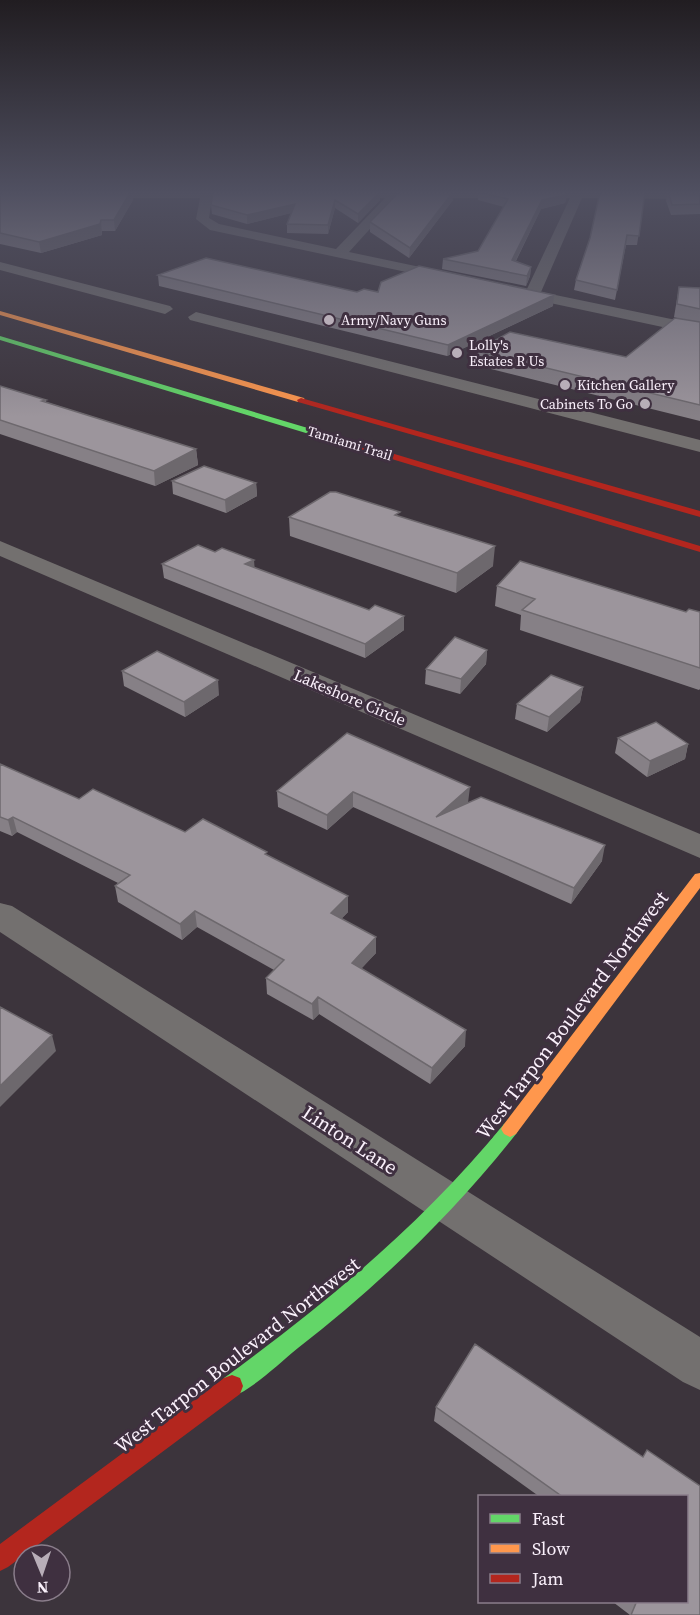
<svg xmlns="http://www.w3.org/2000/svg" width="700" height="1615" font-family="'Source Serif 4',serif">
<rect width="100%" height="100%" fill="#3c343c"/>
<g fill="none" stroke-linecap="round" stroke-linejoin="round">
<path fill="#73706f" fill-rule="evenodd" d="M 0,191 L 257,191 L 263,194 L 261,196 L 212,198 L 209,218 L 219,224 L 336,249 L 385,198 L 333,196 L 331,194 L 337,191 L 700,191 L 700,199 L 582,198 L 541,292 L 700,325 L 700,335 L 508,294 L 506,291 L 513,287 L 527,289 L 570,198 L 398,198 L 349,252 L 458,275 L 460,278 L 453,282 L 210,230 L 196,219 L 200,198 L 0,198 Z
M 0,262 L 170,306 L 173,309 L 165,314 L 0,270 Z
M 196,312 L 700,440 L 700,452 L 190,320 L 188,317 Z
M 0,541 L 700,834 L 700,858 L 0,556 Z
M 0,903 L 12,906 L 700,1337 L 700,1390 L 683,1382 L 0,932 Z"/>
<path fill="#63d668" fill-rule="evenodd" d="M 0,336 L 348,440 L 349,442 L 342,444 L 0,340 Z
M 510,1121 L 516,1124 L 519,1129 L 516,1134 C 452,1215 379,1285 298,1348 C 278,1364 256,1387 232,1397 L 224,1394 L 221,1386 L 224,1378 C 329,1301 421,1225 504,1124 Z"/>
<path fill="#ff974d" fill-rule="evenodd" d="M 0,311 L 304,398 L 305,400 L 298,402 L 0,315 Z
M 700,873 L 700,888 L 516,1134 L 510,1137 L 504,1134 L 501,1129 L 504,1124 L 695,874 Z"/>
<path fill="#b3261e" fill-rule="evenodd" d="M 301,398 L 700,511 L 700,517 L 298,402 L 297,400 Z
M 342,440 L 348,440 L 700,546 L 700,552 L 342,444 Z
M 232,1375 L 240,1378 L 243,1386 L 240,1394 L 8,1567 L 0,1571 L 0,1544 L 224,1378 Z"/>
</g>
<path fill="#868086" d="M 0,191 L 132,191 L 133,200 L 115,231 L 102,231 L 102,235 L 41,253 L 0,244 Z
M 668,191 L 700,191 L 700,214 L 671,215 L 666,201 Z
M 213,192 L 380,200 L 358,223 L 335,208 L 328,234 L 287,233 L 287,224 L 291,213 L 247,224 L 212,214 L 211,205 Z
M 453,192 L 453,200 L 409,258 L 370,232 L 370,222 Z
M 478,192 L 567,192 L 566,200 L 565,203 L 541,209 L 516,261 L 531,267 L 530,276 L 526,286 L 442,269 L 443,259 L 478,251 L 504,207 L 478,200 Z
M 645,192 L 637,245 L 626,245 L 615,300 L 574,290 L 576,280 L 590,238 Z
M 158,275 L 357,292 L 378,292 L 553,306 L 447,356 L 159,286 Z
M 679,287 L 700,288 L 700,421 L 475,365 L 476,351 L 626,357 L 680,319 L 674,317 Z
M 0,386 L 46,400 L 46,402 L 196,449 L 198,465 L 155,486 L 0,434 Z
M 172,481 L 256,483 L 257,496 L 226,513 L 173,494 Z
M 289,517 L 400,517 L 493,566 L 456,593 L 290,536 Z
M 215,552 L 254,560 L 254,568 L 404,630 L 365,658 L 164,578 L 162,564 Z
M 497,586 L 686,612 L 700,612 L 700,689 L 699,690 L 520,630 L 521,615 L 495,606 Z
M 487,650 L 486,664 L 460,694 L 425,684 L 426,669 Z
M 122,671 L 219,695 L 185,717 L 124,686 Z
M 583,687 L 580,702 L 547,732 L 515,719 L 517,704 Z
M 347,733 L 468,803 L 602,861 L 571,904 L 353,807 L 327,830 L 278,807 L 277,791 Z
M 618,738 L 688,744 L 685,759 L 647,777 L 615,753 Z
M 0,764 L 79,799 L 185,832 L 267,855 L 348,896 L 348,912 L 341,919 L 376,953 L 361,968 L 465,1046 L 430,1084 L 319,1014 L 313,1020 L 267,994 L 266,978 L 274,970 L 197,927 L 182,940 L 118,902 L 115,886 L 118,883 L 17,832 L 12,836 L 0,831 Z
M 475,1344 L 643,1457 L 647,1450 L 700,1486 L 700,1615 L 630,1615 L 613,1602 L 687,1602 L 687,1497 L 540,1497 L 434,1421 L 436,1407 Z"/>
<path fill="#6d686d" d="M 131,191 L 133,200 L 115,231 L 114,220 Z
M 380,192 L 380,200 L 358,223 L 358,214 Z
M 453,192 L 453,200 L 409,258 L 410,248 Z
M 567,192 L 566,200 L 565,203 L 541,209 L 511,270 L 512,260 L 542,200 Z
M 335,200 L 335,208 L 328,234 L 328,225 Z
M 295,204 L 295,212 L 247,224 L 247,215 Z
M 101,220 L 102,235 L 41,253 L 39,242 Z
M 531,267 L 530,276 L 526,286 L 527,276 Z
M 554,295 L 553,306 L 447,356 L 448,345 Z
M 196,449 L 198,465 L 155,486 L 154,471 Z
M 256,483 L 257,496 L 226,513 L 225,500 Z
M 495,546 L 493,566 L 456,593 L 457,573 Z
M 254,560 L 255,573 L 245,564 Z
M 404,616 L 404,630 L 365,658 L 365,644 Z
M 487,650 L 486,664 L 460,694 L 461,679 Z
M 218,680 L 219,695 L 185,717 L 184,702 Z
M 583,687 L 580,702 L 547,732 L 549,717 Z
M 688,744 L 685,759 L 647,777 L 650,761 Z
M 470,787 L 468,803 L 436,817 Z
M 353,792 L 353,807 L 327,830 L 327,815 Z
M 13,817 L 17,832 L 12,836 L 8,820 Z
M 605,845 L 602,861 L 571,904 L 574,888 Z
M 348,896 L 348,912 L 331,929 L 331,913 Z
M 195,911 L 197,927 L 182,940 L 180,924 Z
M 376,937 L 376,953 L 352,979 L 352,963 Z
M 318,997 L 319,1014 L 313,1020 L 312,1004 Z
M 466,1030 L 465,1046 L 430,1084 L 432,1068 Z
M 52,1035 L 56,1051 L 0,1107 L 0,1086 Z"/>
<path fill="#9c959c" stroke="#6d686d" stroke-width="1.5" d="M 0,191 L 131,191 L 114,220 L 101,220 L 100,224 L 39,242 L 0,233 Z
M 668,191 L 700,191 L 700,204 L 672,205 Z
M 213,192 L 380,192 L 358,214 L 335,200 L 328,225 L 287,224 L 295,204 L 247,215 L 211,205 Z
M 399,192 L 453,192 L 410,248 L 370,222 Z
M 478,192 L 567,192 L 566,195 L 542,200 L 512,260 L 531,267 L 527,276 L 443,259 L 478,251 L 508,199 Z
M 600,192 L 645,192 L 639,236 L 627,235 L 617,290 L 576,280 L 590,238 Z
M 206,258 L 357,292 L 364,289 L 378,292 L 381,282 L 419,266 L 554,295 L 448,345 L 158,275 Z
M 679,287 L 700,288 L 700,309 L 677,304 Z
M 675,318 L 700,322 L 700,405 L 476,351 L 510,332 L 626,357 Z
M 0,386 L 46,400 L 42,401 L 196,449 L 154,471 L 0,420 Z
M 204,466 L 256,483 L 225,500 L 172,481 Z
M 330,492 L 336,492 L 400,512 L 395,515 L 495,546 L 457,573 L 289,517 Z
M 198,545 L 215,552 L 222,548 L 254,560 L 245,564 L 369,610 L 375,605 L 404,616 L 365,644 L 162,564 Z
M 520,561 L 686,612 L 689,609 L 700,612 L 700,668 L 522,610 L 535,599 L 497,586 Z
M 455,637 L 487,650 L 461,679 L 426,669 Z
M 157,651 L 218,680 L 184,702 L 122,671 Z
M 551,675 L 583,687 L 549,717 L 517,704 Z
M 656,722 L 688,744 L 650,761 L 618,738 Z
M 347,733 L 470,787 L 436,817 L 481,797 L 605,845 L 574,888 L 353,792 L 327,815 L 277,791 Z
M 0,764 L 79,799 L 93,789 L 185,832 L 203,819 L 267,852 L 265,854 L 348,896 L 331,913 L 376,937 L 352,963 L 466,1030 L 432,1068 L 318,997 L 312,1004 L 266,978 L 284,960 L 195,911 L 180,924 L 115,886 L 130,875 L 13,817 L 8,820 L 0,817 Z
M 0,1007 L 52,1035 L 0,1086 Z
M 475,1344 L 643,1457 L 647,1450 L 700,1486 L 700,1615 L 631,1615 L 636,1603 L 634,1602 L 687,1602 L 687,1497 L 563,1497 L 436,1407 Z"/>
<linearGradient id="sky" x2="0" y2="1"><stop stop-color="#211d21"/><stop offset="0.46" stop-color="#505061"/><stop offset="1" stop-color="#505061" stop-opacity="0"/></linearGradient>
<rect width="700" height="417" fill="url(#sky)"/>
<g fill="#b8aeb8" stroke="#3f3040" stroke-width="2">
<circle cx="329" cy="320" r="6"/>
<circle cx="457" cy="353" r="6"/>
<circle cx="565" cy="385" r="6"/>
<circle cx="645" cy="404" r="6"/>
</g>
<g text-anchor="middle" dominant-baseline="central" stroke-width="6" stroke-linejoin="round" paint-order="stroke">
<g font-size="14" fill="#faf0fb" stroke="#3f3040" text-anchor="start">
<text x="341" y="320">Army/Navy Guns</text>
<text x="469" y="345">Lolly's<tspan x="469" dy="16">Estates R Us</tspan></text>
<text x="577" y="385">Kitchen Gallery</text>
<text x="633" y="404" text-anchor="end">Cabinets To Go</text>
</g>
<g font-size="14" fill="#faf0fb" stroke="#3f3040">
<text transform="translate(350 443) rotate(17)">Tamiami Trail</text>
</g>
<g font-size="16" fill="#faf0fb" stroke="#3f3040">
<text transform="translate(350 697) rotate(23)">Lakeshore Circle</text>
</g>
<g font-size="20" fill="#faf0fb" stroke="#3f3040">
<text transform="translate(572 1015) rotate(-53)">West Tarpon Boulevard Northwest</text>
<text transform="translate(350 1140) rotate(33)">Linton Lane</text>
<text transform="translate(237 1355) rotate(-38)">West Tarpon Boulevard Northwest</text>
</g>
</g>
<rect x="478" y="1495" width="210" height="108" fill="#3f3040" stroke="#8a7d8b" stroke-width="1.5"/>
<rect x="490" y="1514" width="30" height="9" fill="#63d668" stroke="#8a7d8b" stroke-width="1.5"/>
<text x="532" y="1525" font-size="18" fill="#faf0fb">Fast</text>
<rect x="490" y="1544" width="30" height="9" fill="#ff974d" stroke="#8a7d8b" stroke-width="1.5"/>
<text x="532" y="1555" font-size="18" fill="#faf0fb">Slow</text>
<rect x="490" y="1574" width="30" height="9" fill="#b3261e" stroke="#8a7d8b" stroke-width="1.5"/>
<text x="532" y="1585" font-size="18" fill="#faf0fb">Jam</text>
<g transform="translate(42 1573) rotate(178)"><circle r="28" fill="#3f3040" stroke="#8a7d8b" stroke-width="1.5"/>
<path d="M0-4.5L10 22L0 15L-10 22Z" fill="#b8aeb8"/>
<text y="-9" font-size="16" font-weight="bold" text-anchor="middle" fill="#faf0fb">N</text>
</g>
</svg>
